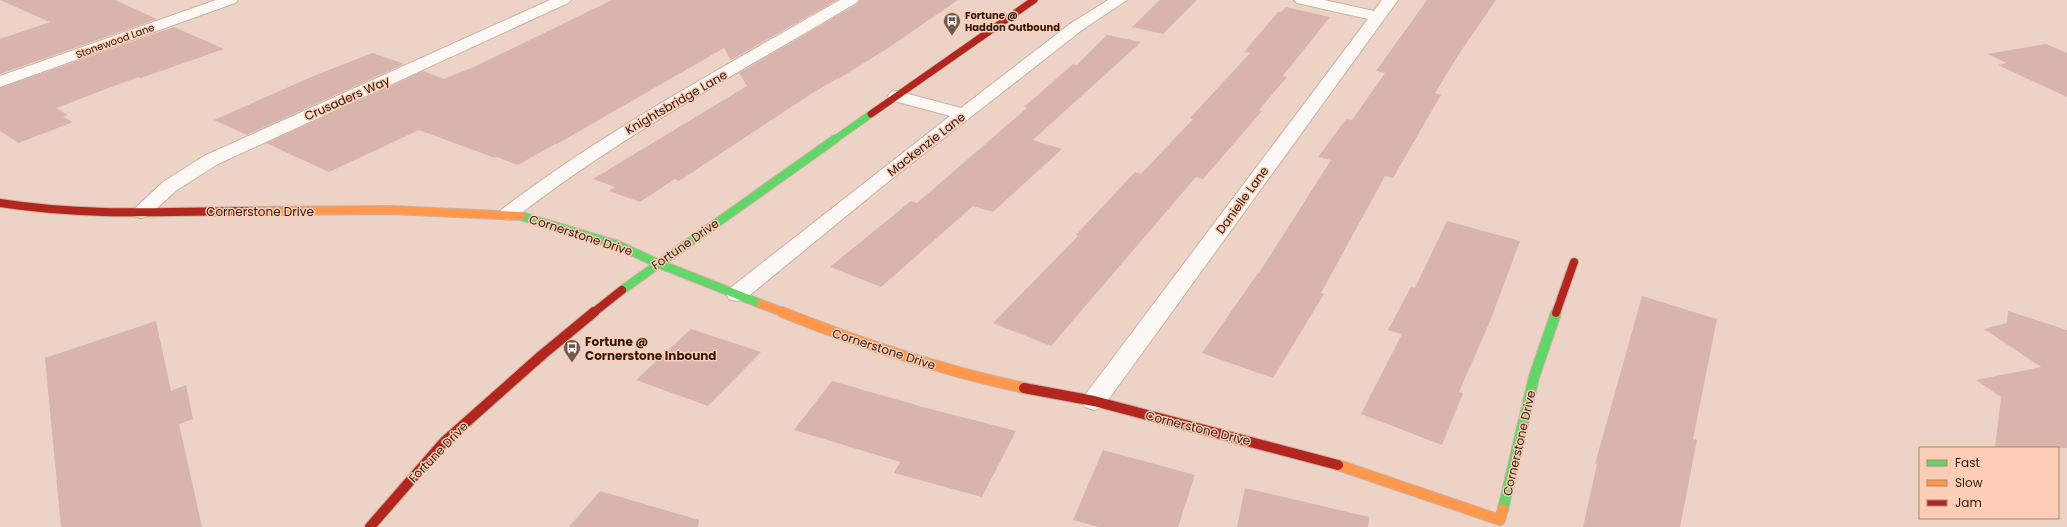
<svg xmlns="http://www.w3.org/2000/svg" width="2067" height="527" font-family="Poppins,sans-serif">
<rect width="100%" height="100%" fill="#edd3c5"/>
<path fill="#d9b4ac" d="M 0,0 L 115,0 L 157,19 L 0,74 L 0,39 L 50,22 Z
M 612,0 L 837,0 L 731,60 L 724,48 L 557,144 L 555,144 L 518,165 L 497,157 L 495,158 L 419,130 L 329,172 L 266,143 L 423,71 L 444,79 L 474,67 Z
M 860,0 L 958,0 L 888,48 L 840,78 L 838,78 L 811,94 L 679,181 L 675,179 L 640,202 L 609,191 L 615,187 L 593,179 L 747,86 L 739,73 L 857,4 Z
M 1160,0 L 1197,0 L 1163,34 L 1132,27 Z
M 1427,0 L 1496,0 L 1459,54 L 1435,93 L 1441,95 L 1393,178 L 1385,176 L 1321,293 L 1324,294 L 1273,378 L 1202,353 L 1258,273 L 1259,273 L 1331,160 L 1318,157 L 1346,119 L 1352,120 L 1385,73 L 1376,71 Z
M 1286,7 L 1330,17 L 1283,76 L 1287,77 L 1259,110 L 1262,111 L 1203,179 L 1196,177 L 1051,346 L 993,323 L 1078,236 L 1076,235 L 1135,172 L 1141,174 L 1193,119 L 1190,118 L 1250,53 L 1244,52 L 1278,12 L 1281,12 Z
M 174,27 L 224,49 L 141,78 L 138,77 L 56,108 L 68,115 L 63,117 L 73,122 L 19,143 L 0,131 L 0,88 Z
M 1107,35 L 1141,42 L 1033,140 L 1062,149 L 993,212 L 973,206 L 881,287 L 830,267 L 911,201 L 917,203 L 1027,108 L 1024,107 L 1073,64 L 1077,65 Z
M 2046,44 L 2067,53 L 2067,97 L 1998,65 L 2007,63 L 1987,54 Z
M 373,53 L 404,64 L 247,135 L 214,120 L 318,74 Z
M 1447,221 L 1520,241 L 1491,319 L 1459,392 L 1463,393 L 1442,445 L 1361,414 L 1402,334 L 1388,330 L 1411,287 L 1415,288 Z
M 1642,296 L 1717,319 L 1693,439 L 1697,440 L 1680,527 L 1583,527 L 1597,464 L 1595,464 Z
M 2008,311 L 2067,330 L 2067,448 L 1995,448 L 2001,397 L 1976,380 L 2041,367 L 1984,329 L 2007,323 Z
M 156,321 L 171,391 L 186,385 L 193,419 L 179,424 L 202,527 L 61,527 L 45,358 Z
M 691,329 L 761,352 L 708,406 L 636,380 Z
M 832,381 L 923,407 L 1016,431 L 982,497 L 894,473 L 900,462 L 794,430 Z
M 1103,450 L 1195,475 L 1178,527 L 1098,527 L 1073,520 Z
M 1245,488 L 1369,517 L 1368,527 L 1237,527 Z
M 600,491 L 699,520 L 698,527 L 569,527 Z"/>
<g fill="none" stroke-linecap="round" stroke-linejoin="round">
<defs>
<path id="street" d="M 216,0 L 238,0 L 235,3 L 0,87 L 0,76 Z
M 550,0 L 571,0 L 568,3 L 218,164 L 177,190 L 148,216 L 141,218 L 134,216 L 131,212 L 163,182 L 204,156 Z
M 840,0 L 859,0 L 856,3 C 740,72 622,135 515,218 L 508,220 L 501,218 L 498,214 L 501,210 C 607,129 724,67 840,0 Z
M 1108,0 L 1127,0 L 1082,30 L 884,185 L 745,299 L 737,301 L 729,299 L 726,294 L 729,289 L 950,116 L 891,100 L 888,96 L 891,92 L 897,91 L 961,108 L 1070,24 Z
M 1294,0 L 1324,0 L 1374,11 L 1382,0 L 1398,0 L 1103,407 L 1094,410 L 1085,407 L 1081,401 L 1085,395 L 1368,19 L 1297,3 Z"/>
<path id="fast-far2" d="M 834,140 L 871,114"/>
<path id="fast-far1" d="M 521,216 L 618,245 L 657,263 L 761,304
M 622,290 L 835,139"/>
<path id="fast" d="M 1503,509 L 1534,377 L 1556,313"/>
<path id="slow-far1" d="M 246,211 L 391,210 L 521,216
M 761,304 L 785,313"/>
<path id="slow" d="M 782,312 C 861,344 941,370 1024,388
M 1338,465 L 1500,520 L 1503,509"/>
<path id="jam-far2" d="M 871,114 L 1034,0"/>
<path id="jam-far1" d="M 0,203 C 82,216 163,212 246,211
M 593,313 L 622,290
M 1556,313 L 1574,262"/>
<path id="jam" d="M 1024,388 L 1094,401 L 1338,465
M 370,527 L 444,442 L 542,355 L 594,312"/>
</defs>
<use href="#street" stroke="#c9b1a6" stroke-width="2"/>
<use href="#fast-far2" stroke="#c9b1a6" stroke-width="8"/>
<use href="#fast-far1" stroke="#c9b1a6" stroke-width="10"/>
<use href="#fast" stroke="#c9b1a6" stroke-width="12"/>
<use href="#slow-far1" stroke="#c9b1a6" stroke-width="10"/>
<use href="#slow" stroke="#c9b1a6" stroke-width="12"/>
<use href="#jam-far2" stroke="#c9b1a6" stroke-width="8"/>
<use href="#jam-far1" stroke="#c9b1a6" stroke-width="10"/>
<use href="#jam" stroke="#c9b1a6" stroke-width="12"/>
<use href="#street" fill="#fcf8f6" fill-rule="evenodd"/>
<use href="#fast-far2" stroke="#63d668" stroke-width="7"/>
<use href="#fast-far1" stroke="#63d668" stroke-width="8"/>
<use href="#fast" stroke="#63d668" stroke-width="10"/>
<use href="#slow-far1" stroke="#ff974d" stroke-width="8"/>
<use href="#slow" stroke="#ff974d" stroke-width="10"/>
<use href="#jam-far2" stroke="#b3261e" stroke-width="7"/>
<use href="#jam-far1" stroke="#b3261e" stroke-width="8"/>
<use href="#jam" stroke="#b3261e" stroke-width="10"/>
</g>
<defs>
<symbol id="bus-pin" viewBox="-11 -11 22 30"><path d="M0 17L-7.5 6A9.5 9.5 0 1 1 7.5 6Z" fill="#70594d" stroke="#fdcdb5"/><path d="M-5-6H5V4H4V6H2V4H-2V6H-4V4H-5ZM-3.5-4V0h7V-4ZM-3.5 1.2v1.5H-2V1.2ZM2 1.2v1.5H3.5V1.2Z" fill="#fff"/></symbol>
</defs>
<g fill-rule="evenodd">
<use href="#bus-pin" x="942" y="11" width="20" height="27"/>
<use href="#bus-pin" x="562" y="338" width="20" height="27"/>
</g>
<g text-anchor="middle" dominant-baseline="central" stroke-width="3" stroke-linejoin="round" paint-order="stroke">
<g font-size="10" font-weight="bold" fill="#2d180c" stroke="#fdcdb5" text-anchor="start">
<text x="965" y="15">Fortune @<tspan x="965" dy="12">Haddon Outbound</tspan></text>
</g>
<g font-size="10" fill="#2d180c" stroke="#fdcdb5">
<text transform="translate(115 41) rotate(-20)">Stonewood Lane</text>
</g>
<g font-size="12" fill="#2d180c" stroke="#fdcdb5">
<text transform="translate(347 98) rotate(-24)">Crusaders Way</text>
<text transform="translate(676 102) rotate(-30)">Knightsbridge Lane</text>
<text transform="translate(926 144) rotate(-38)">Mackenzie Lane</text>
<text transform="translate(1242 200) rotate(-54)">Danielle Lane</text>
<text x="260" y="211">Cornerstone Drive</text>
<text transform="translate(581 235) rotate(18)">Cornerstone Drive</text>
<text transform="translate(685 244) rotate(-35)">Fortune Drive</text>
<text transform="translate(884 349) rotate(18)">Cornerstone Drive</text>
<text transform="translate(1198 428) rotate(14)">Cornerstone Drive</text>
<text transform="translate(1519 443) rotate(-77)">Cornerstone Drive</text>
<text transform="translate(438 452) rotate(-46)">Fortune Drive</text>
</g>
<g font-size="12" font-weight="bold" fill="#2d180c" stroke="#fdcdb5" text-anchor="start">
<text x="585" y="341">Fortune @<tspan x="585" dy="14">Cornerstone Inbound</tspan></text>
</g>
</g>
<rect x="1919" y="447" width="140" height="72" fill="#fdcdb5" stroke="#aa8571"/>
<rect x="1927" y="460" width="20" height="6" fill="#63d668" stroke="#aa8571"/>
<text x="1955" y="467" font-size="12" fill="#2d180c">Fast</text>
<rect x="1927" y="480" width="20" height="6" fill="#ff974d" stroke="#aa8571"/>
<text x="1955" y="487" font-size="12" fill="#2d180c">Slow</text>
<rect x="1927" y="500" width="20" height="6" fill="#b3261e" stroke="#aa8571"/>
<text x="1955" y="507" font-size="12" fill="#2d180c">Jam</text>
</svg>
